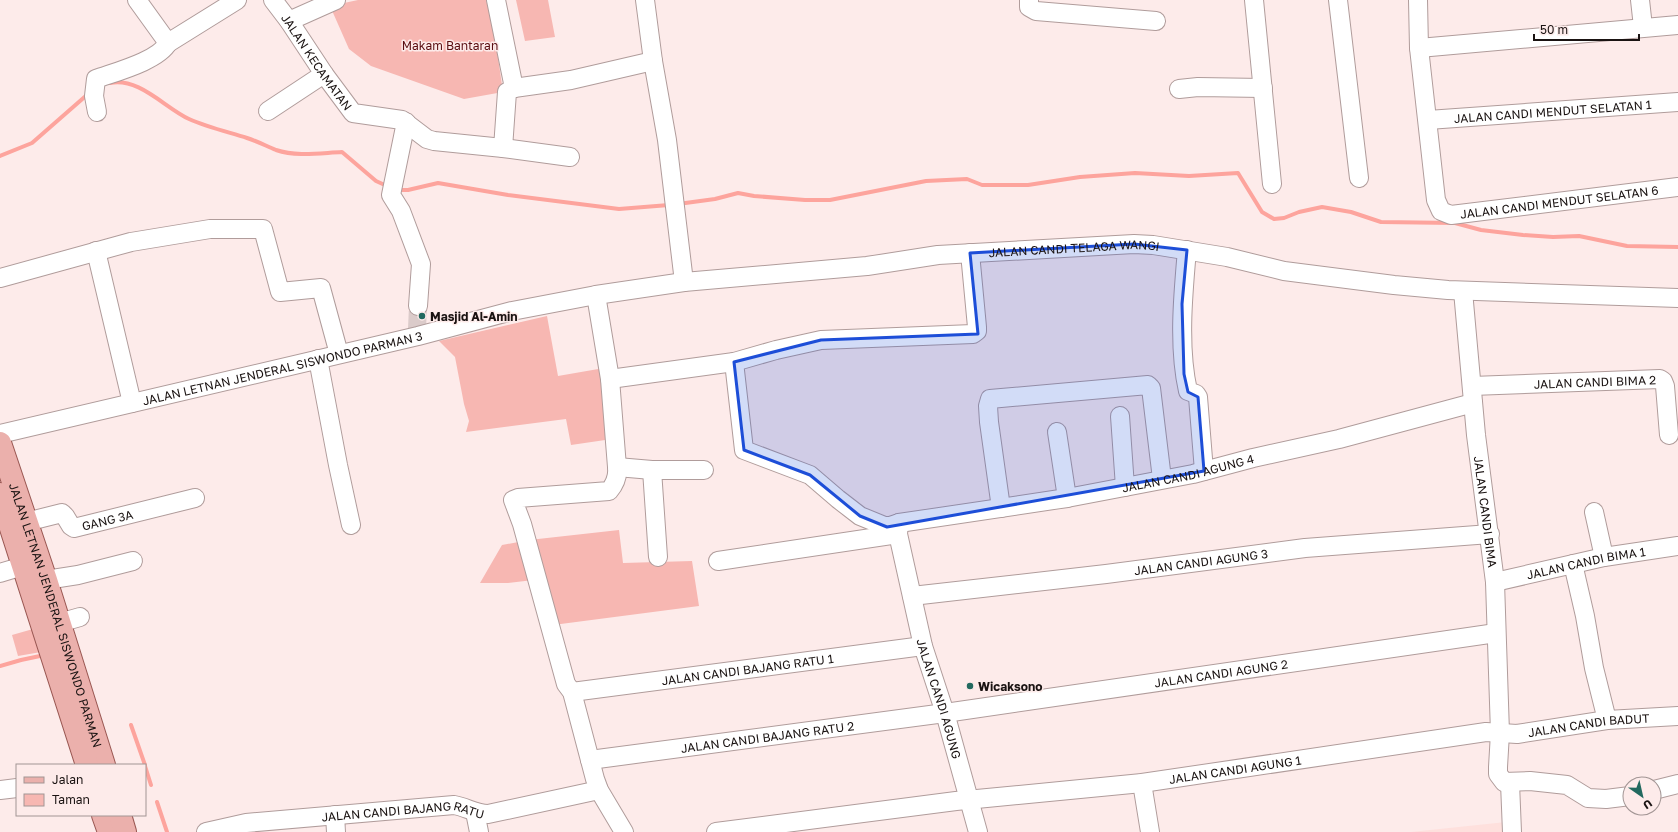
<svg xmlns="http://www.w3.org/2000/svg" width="1678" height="832" font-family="'Golos Text',sans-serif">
<rect width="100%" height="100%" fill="#fdebea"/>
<path fill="#fee0dd" d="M 1506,822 L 1508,832 L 1411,832 Z"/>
<path fill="#f7b7b2" d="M 358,0 L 486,0 L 494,30 L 503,92 L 464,99 L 371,66 L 349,49 L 330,6 Z
M 516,0 L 548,0 L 555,37 L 525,41 Z
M 547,316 L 558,376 L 604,368 L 612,439 L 571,445 L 566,419 L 466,432 L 469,421 L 464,404 L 455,357 L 439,341 Z
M 619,530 L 623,563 L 692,561 L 699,606 L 553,625 L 542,579 L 508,583 L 480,583 L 502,545 L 529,540 Z
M 33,629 L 41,652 L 18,656 L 12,635 Z"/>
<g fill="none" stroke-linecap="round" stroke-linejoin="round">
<path stroke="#fda49d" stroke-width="4" d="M 110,83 C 139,77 165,108 189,119 C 207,127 228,132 247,138 C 257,141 266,146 276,150 C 297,157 320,153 342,152 L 376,181 L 387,186
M 0,156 L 32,143 L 88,94
M 397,190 L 408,190 L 438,183 L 508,195 L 619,209 L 669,205
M 678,204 L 715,199 L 738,193 L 754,196 L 805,200 L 830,200 L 926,181 L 967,179 L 982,185 L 1028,185 L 1080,177 L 1135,173 L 1189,176 L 1238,173 L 1262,212 L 1274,219 L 1284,218 L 1299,212 L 1322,207 L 1351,212 L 1381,222 L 1455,223 L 1481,230 L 1523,235 L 1553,237 L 1579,236 L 1627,246 L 1678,247
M 0,666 L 21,660 L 40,656
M 131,725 L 145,765
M 145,766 L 151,785
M 157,802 L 167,832"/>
<path stroke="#dbcbca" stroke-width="18" stroke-dasharray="18 9" stroke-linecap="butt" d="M 417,329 L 418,306"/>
<defs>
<g id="minor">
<path d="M 137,0 L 168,43 L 237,0"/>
<path id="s1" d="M 273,0 L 289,21 L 324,74 L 353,113 L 402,120 L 427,139 L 434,141 L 503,148 L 570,157"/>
<path d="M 496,0 L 514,88 L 507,92 L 503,148"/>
<path d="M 645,0 L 653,61 L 667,140 L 684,282"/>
<path d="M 1029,0 L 1029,7 L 1036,11 L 1156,21"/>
<path d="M 1254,0 L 1272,184"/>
<path d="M 1338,0 L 1359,178"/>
<path id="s2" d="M 1418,0 L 1419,48 L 1436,200 L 1441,211 L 1451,215 L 1678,187"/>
<path d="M 1640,0 L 1643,27"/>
<path d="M 289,21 L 336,0"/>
<path d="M 1419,48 L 1678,25"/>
<path d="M 514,88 L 571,80 L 653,61"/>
<path d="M 1179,89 L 1198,87 L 1263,88"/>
<path d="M 268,111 L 324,74"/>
<path d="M 97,112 L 94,96 L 96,79 C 115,72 158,61 168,43"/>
<path id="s3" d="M 1428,120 L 1678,102"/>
<path d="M 406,122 L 391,195 L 401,211 L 421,264 L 418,306"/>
<path d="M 1187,250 C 1183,295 1178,347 1188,391 L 1196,394 L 1198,397 L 1204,471"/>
<path d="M 96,251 L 132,403"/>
<path d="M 0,278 L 131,242 L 210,229 L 263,229 L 280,292 L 321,288 L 339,354"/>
<path id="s4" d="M 1463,291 L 1476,435 L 1495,582 L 1500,733 L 1498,767 L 1498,774 L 1504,782 L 1530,781 L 1567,785 L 1588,798 L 1606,799 L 1630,796"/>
<path d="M 596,295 L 610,379 L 617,467 C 618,476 616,483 609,491 L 518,498 L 513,500 L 522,524 L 566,684 L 572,692 L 595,779 L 599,790 L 624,832"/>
<path d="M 318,359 L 338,465 L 351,525"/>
<path id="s5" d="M 734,362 L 744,450 L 810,475 L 838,499 L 860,516 L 887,527 L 899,523 L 1067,498 L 1193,474 L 1253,458 L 1339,439 L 1473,403"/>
<path d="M 610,379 L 734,362 L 776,350 L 821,340 L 973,334 L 977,331 L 977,327 L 970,253"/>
<path id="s6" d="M 1472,386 L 1660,379 L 1663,381 L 1665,386 L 1669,435"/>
<path d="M 1120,416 L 1125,487"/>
<path d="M 1057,432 L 1067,498"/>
<path id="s7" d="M 0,434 L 418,336 L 512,311 L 596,295 L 684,282 L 867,266 L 938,255 L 1134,244 L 1153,245 L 1227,257 L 1284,271 L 1394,285 L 1448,290 L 1678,298"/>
<path d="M 617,467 L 652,470 L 704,470"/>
<path d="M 652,470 L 658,557"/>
<path d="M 1001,508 L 989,422 L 988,406 L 990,399 L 1148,385 L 1151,388 L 1162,479"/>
<path d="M 1594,512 L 1604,557"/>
<path id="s8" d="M 26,522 L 62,513 L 65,516 L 71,526 L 74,528 L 195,498"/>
<path id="s9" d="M 899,523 L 898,534 L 923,646 L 945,713 L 978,832"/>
<path d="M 718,561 L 898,534"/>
<path d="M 1573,564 L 1585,616 L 1594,668 L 1607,720"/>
<path d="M 0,573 L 23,566"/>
<path d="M 46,580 L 78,575 L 133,561"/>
<path id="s10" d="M 1495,582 L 1604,557 L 1678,546"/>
<path id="s11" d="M 912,596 L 1106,574 L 1305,548 L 1490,534"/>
<path d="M 59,623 L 80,617"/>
<path id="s12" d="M 572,692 L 923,646"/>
<path id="s13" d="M 590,760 L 945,713 L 1496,633"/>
<path d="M 1142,783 L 1150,832"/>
<path d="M 1510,783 L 1512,832"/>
<path d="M 0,790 L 17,788"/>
<path d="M 1654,790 L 1678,784"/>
<path d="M 475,812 L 479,832"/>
<path d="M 335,815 L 336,832"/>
<path id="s14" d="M 206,832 L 246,823 L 454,805 C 466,807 476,814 488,814 L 599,790"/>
<path id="s15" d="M 716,832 L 956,801 L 1142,783 L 1486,732 L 1517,734 L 1607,720 L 1678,716"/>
</g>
<g id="major">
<path id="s16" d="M 0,443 L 46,580 L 104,765"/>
<path d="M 0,494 L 87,765"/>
<path d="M 103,815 L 109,832"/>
<path d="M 120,815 L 125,832"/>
</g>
</defs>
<use href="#minor" stroke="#b09c9b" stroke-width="20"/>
<use href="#major" stroke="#995752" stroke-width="24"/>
<use href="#minor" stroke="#fff" stroke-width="18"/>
<use href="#major" stroke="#ebb0ac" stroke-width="22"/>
</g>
<path fill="#1d4ed8" fill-opacity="0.2" stroke="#1d4ed8" stroke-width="3" stroke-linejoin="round" d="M 1134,244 L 1187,250 L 1182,304 L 1184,374 L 1188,392 L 1198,397 L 1204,471 L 887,527 L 860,516 L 810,475 L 744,450 L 734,362 L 821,340 L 978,334 L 970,253 Z"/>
<g fill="#22695f" stroke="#fdebea" stroke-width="1.5">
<circle cx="422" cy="316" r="4"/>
<circle cx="970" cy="686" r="4"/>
</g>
<g text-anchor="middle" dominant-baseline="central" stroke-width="3" stroke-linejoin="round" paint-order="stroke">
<g font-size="12" fill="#5a0d11" stroke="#fdebea">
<text x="450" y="45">Makam Bantaran</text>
</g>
<g font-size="12" fill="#1a1312" stroke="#fdebea">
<text stroke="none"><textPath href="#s1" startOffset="76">JALAN KECAMATAN</textPath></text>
<text stroke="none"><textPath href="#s3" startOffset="125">JALAN CANDI MENDUT SELATAN 1</textPath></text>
<text stroke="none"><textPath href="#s2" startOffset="333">JALAN CANDI MENDUT SELATAN 6</textPath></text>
<text stroke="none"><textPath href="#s7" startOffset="1093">JALAN CANDI TELAGA WANGI</textPath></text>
<text stroke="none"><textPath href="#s7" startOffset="290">JALAN LETNAN JENDERAL SISWONDO PARMAN 3</textPath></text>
<text stroke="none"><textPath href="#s6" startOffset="123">JALAN CANDI BIMA 2</textPath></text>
<text stroke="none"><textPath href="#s5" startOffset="559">JALAN CANDI AGUNG 4</textPath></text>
<text stroke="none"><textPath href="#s4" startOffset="222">JALAN CANDI BIMA</textPath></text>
<text stroke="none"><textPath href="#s8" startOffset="91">GANG 3A</textPath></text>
<text stroke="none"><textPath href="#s11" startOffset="291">JALAN CANDI AGUNG 3</textPath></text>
<text stroke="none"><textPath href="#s10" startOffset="93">JALAN CANDI BIMA 1</textPath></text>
<text stroke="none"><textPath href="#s16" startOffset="181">JALAN LETNAN JENDERAL SISWONDO PARMAN</textPath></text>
<text stroke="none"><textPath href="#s12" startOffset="177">JALAN CANDI BAJANG RATU 1</textPath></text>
<text stroke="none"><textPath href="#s13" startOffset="637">JALAN CANDI AGUNG 2</textPath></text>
<text stroke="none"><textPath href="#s9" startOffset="181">JALAN CANDI AGUNG</textPath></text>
<text stroke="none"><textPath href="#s15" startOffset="880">JALAN CANDI BADUT</textPath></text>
<text stroke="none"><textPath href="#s13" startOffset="179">JALAN CANDI BAJANG RATU 2</textPath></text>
<text stroke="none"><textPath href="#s15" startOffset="523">JALAN CANDI AGUNG 1</textPath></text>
<text stroke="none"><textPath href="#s14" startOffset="199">JALAN CANDI BAJANG RATU</textPath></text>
</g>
<g font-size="12" font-weight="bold" fill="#1a1312" stroke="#fdebea" text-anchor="start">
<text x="430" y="316">Masjid Al-Amin</text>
<text x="978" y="686">Wicaksono</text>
</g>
</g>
<rect x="16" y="764" width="130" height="52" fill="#fdebea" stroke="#a29594"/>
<rect x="24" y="777" width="20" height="6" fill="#ebb0ac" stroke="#a29594"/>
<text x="52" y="784" font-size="12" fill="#1a1312">Jalan</text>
<rect x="24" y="794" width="20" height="12" fill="#f7b7b2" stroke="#a29594"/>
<text x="52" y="804" font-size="12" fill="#1a1312">Taman</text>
<g transform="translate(1642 796) rotate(146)"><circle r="19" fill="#fdebea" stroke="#a29594"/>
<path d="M0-3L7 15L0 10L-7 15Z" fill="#22695f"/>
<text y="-6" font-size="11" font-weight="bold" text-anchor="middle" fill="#1a1312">U</text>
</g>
<path d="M1534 34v6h105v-6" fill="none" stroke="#1a1312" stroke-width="2"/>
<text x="1540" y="34" font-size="12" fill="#1a1312" stroke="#fdebea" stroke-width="3" paint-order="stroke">50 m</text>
</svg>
